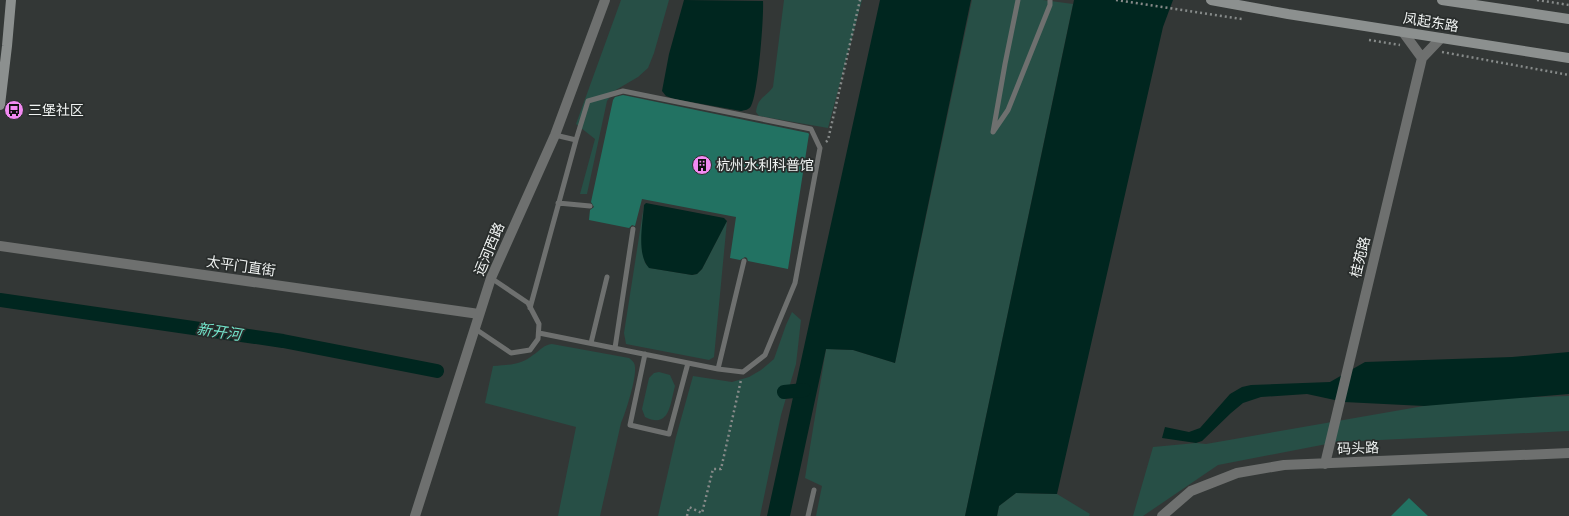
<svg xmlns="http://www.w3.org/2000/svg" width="1569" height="516" font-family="Cabin,'Noto Sans SC',sans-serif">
<rect width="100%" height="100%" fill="#333736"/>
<path fill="#274f46" d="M 621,0 L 669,0 L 654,53 L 648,68 L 638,77 L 614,91 L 607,101 L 587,194 L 580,194 L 595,139 L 576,124 Z
M 784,0 L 862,0 L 828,128 L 759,116 L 756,112 C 758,97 765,98 773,87 Z
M 972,0 L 1043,0 L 1073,4 L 965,516 L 816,516 L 822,486 L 805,478 L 826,349 L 853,350 L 895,363 Z
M 644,205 L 642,233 L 645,263 L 650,268 L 692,275 L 697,274 L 702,269 L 727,221 L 714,357 L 709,360 L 626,344 L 624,333 Z
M 792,312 L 801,320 L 796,364 L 781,415 L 760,516 L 658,516 L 676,437 L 693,376 L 732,382 L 749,377 L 761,370 L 774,359 L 786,325 Z
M 552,344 L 629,358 C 633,361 635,363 635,368 C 636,379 626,412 621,423 L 600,516 L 558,516 L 576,427 L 485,403 L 493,366 C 508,365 521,365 533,355 C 541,350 543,345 552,344 Z
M 659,372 L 670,375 L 675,386 C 670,404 670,429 645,417 L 642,409 L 649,378 L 654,373 Z
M 1569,396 L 1569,431 L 1337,442 L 1218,465 L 1143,516 L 1133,516 L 1153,447 L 1196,443 L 1206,444 L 1464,399 Z
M 1016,493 L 1057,494 L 1090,514 L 1089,516 L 997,516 L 999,506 Z"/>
<path fill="#00261f" d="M 684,0 L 763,1 C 764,17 758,94 751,106 C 749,110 745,110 741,111 L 674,99 L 666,96 L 662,91 L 669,54 Z
M 880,0 L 971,0 L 895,363 L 853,350 L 826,349 L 790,516 L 767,516 Z
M 1074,0 L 1173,0 L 1163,27 L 1057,494 L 1016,493 L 999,506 L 997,516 L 965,516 Z
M 646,203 L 724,218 L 727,221 L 702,269 L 697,274 L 692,275 L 649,268 C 636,254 643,223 644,205 Z
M 1569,352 L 1569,394 L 1424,406 L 1344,402 L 1307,394 L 1261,397 L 1243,403 L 1231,413 L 1202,441 L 1196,443 L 1162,438 L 1165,427 L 1189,432 L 1200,428 L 1230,394 L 1242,387 L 1251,385 L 1330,382 L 1365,362 L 1512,357 Z"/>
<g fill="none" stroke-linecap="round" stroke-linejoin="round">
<path stroke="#00261f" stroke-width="14" d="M 0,300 L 283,341 L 437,371
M 784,392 L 804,390"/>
</g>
<path fill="#227262" d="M 623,95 L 808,133 L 809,134 L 788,269 L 748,261 L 747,258 L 745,257 L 740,260 L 730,258 L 736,217 L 642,199 L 635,226 L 632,225 L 629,228 L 589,220 L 590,210 L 594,207 L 591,202 L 613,100 L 615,97 Z
M 1409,498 L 1428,516 L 1391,516 Z"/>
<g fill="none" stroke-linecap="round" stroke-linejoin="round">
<path stroke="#868a89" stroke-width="2.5" stroke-dasharray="2 3" stroke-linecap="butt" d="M 1116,0 L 1242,19
M 1537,0 L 1569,5
M 1369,40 L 1400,45
M 1442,52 L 1569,75
M 826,142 L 828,140 L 860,0
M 687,516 L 689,507 L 702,513 L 713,469 L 721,469 L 741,380"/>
<path stroke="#6e706f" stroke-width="5" d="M 1018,0 L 1005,64 L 993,132 L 1008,110 L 1050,5 L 1050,0
M 558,203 L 590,206
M 530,308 L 576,140 L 555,135
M 474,328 L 511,353 L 530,350 L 538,339 L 539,324 L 528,303 L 491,278
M 539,333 L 718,369 L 743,372 L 765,355 L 795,283 L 820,148 L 811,129 L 623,91 L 588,101 L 576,140
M 591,343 L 607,277
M 615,348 L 633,229
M 645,354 L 630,425 L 669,434 L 688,363
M 718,369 L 744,261
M 808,516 L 814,490"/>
<path stroke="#6e706f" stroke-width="10" d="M 1403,32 L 1422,58
M 0,246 L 479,314
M 1325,464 L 1422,58 L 1441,38
M 415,516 L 491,278 L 555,135 L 605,0
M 1162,516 L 1191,491 L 1237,473 L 1284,465 L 1569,453"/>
<path stroke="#8c908f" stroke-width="10" d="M 1211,0 L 1288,14 L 1569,58
M 1442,0 L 1569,19
M 0,105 L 7,46 L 11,0"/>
</g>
<defs>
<symbol id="bus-disc" viewBox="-11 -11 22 22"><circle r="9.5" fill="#f28af2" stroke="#292d2c"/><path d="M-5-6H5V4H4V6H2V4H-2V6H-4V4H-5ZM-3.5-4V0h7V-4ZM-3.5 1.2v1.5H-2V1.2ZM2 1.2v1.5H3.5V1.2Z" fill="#111"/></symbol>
<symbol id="building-disc" viewBox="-11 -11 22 22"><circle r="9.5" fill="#f28af2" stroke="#292d2c"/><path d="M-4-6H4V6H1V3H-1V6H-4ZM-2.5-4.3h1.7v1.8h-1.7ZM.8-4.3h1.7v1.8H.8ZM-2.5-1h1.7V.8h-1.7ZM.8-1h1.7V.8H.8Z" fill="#111"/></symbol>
</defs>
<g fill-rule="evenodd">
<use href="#bus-disc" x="3" y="99" width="22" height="22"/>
<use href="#building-disc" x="691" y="154" width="22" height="22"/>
</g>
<g text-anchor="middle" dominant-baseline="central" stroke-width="3.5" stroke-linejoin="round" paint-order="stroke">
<g font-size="14" fill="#f0f3f2" stroke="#292d2c">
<text transform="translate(1431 22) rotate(9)">凤起东路</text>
<text transform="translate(489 249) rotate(-67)">运河西路</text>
<text transform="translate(1360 257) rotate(-76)">桂苑路</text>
<text transform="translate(241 266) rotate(8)">太平门直街</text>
<text transform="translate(1358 448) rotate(-2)">码头路</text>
</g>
<g font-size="14" fill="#f0f3f2" stroke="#292d2c" text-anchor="start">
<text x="28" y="110">三堡社区</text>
<text x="716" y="165">杭州水利科普馆</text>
</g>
<g font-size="15" font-style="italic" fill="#72e2c9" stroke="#292d2c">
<text transform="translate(219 332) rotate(8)">新开河</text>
</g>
</g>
</svg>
